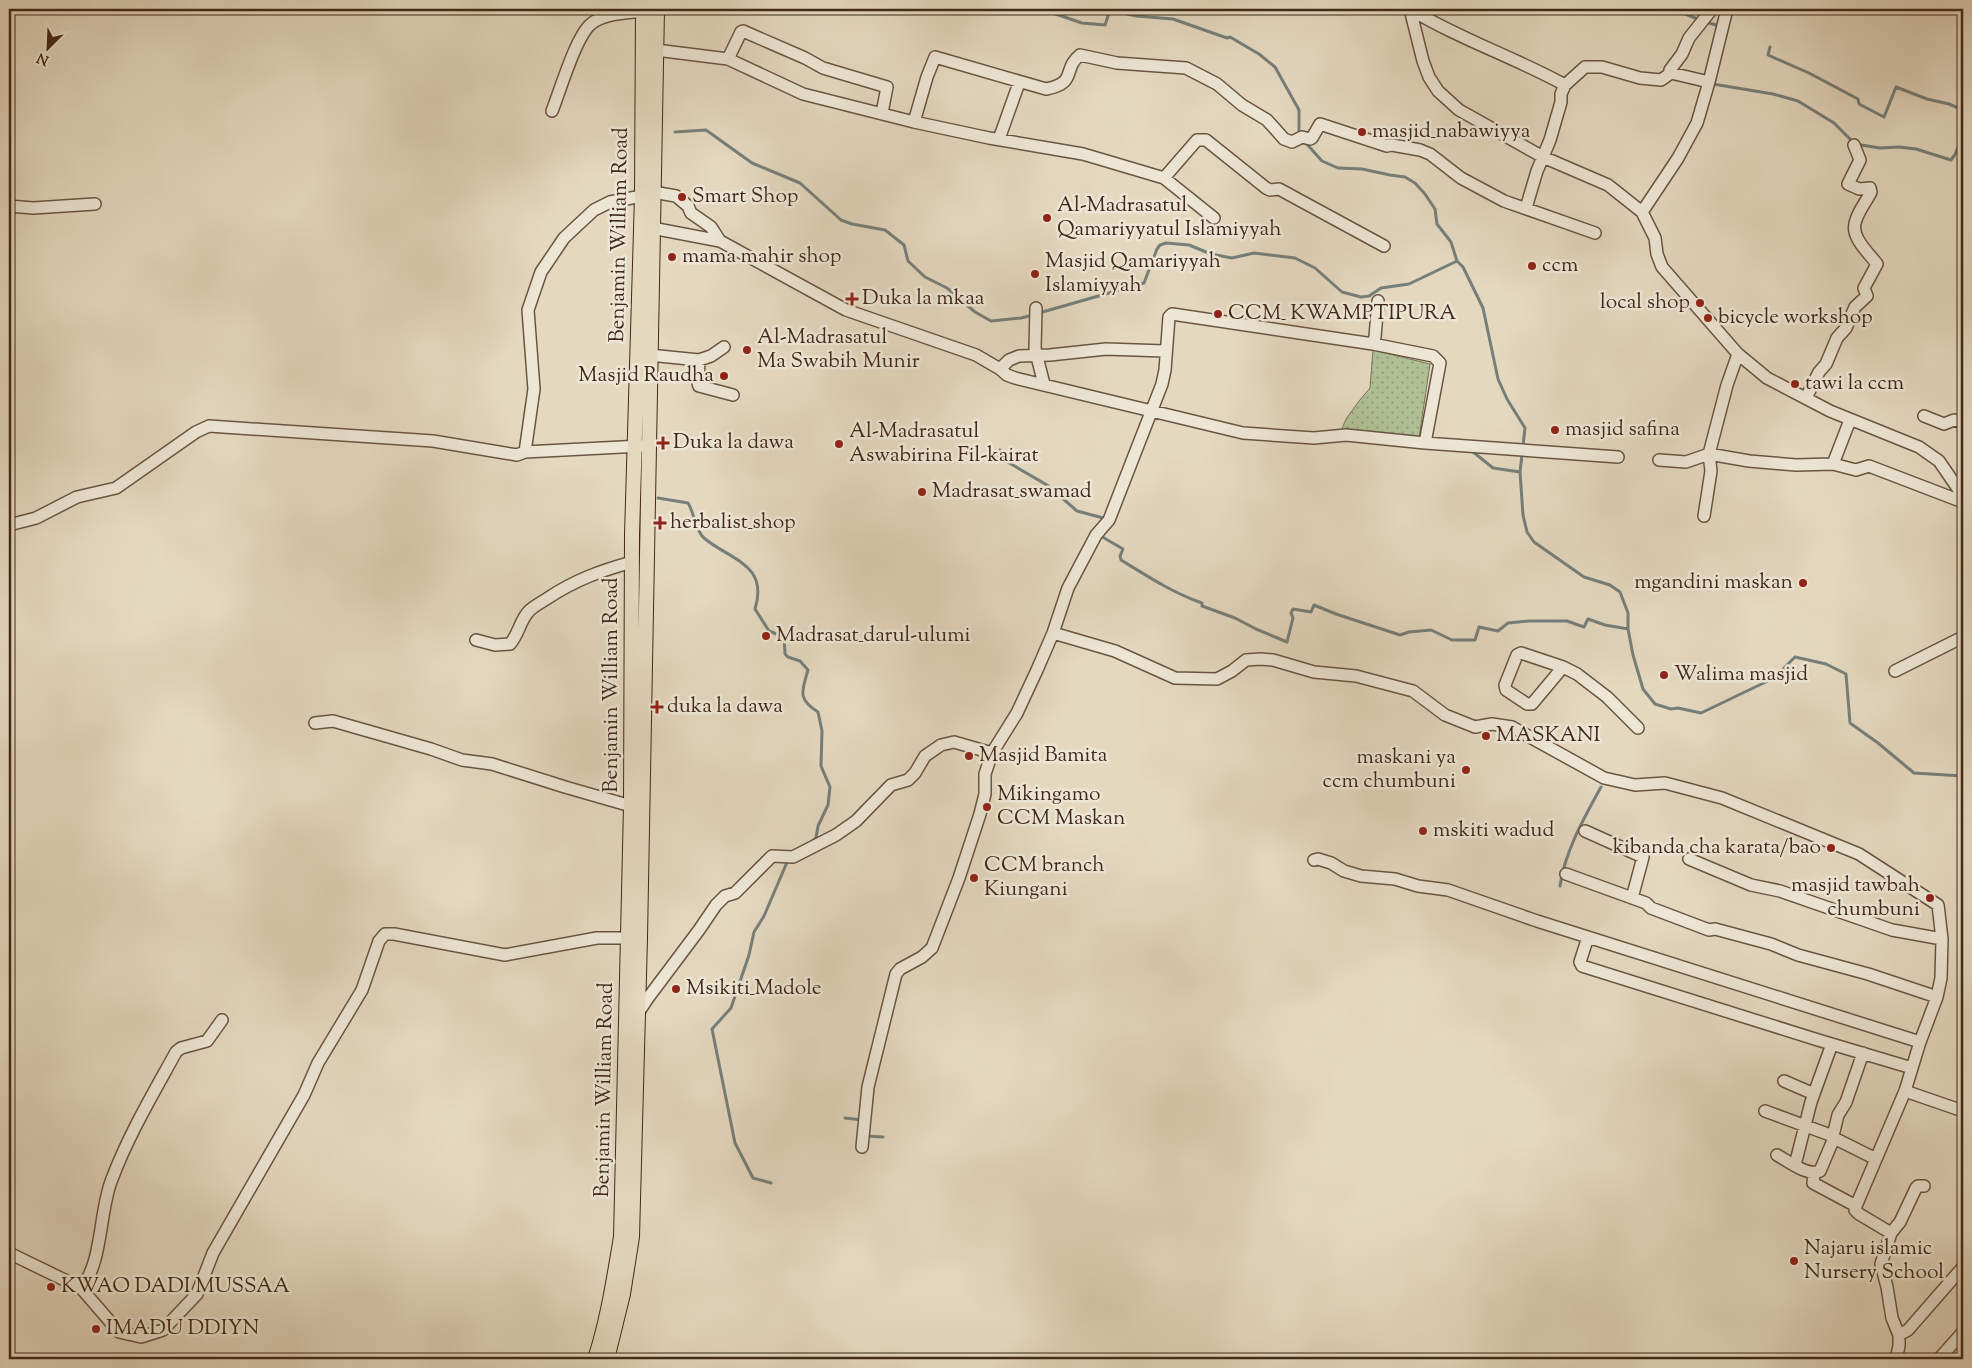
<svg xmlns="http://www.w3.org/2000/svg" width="1972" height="1368" font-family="'Sorts Mill Goudy',serif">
<defs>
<pattern id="park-dots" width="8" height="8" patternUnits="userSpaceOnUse" patternTransform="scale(1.25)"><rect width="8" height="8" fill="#b0c095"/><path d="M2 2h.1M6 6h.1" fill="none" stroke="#919c79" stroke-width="1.8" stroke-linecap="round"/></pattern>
</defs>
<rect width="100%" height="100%" fill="#e4d8bf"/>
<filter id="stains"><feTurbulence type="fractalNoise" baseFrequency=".004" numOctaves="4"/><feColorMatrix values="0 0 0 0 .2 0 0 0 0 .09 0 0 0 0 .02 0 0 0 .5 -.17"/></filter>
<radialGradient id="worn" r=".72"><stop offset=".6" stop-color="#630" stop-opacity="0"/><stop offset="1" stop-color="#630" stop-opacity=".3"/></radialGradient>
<path fill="url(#park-dots)" stroke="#787457" d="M 1373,350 L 1430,364 L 1419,438 L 1341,431 L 1346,419 L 1359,401 L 1370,388 Z"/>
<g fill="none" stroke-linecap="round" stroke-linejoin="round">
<path stroke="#767f7a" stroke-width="3" d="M 1041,9 L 1082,23 L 1105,25 L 1110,10 L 1136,16 L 1173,19 L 1227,38 L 1230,37 L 1259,54 L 1275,67 L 1299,110 L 1299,134
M 1673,9 L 1700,20
M 1706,22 L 1719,26
M 1770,47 L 1768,55 L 1809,73 L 1858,99 L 1859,104 L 1884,117 L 1896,87 L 1927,99 L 1949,104 L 1963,110
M 1713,84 L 1773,94 L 1798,101 L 1834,123 L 1855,144 L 1880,148 L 1899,147 L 1916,149 L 1951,160 C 1965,143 1955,133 1963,116
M 675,132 L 706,130 L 752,163 L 800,183 L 841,220 L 852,224 L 885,230 L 904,245 L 908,261 L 925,277 L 947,288 L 975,312 L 991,321 L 1021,318 L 1033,315
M 1304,141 L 1322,161 L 1338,168 L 1362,169 L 1390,175 L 1405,177 L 1415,183 L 1425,194 L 1435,209 L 1437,224 L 1451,242 L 1457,261 L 1463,267 L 1483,308 L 1498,379 L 1507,399 L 1525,428 L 1520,472 L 1523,515 L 1527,532 L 1534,542 L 1584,577 L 1610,585 L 1620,592 L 1628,613 L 1628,629 L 1633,655 L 1643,689 L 1655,704 L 1671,709 L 1678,708 L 1701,713 L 1774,678 L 1795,657 L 1826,664 L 1846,674 L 1850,723 L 1878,743 L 1914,773 L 1963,776
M 1039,313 L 1144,283 L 1157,249 L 1160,245 L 1166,243 L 1189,245 L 1211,254 L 1232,258 L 1254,253 L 1295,258 L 1315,268 L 1342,292 L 1361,297 L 1369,296 L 1381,288 L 1409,284 L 1457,261
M 1000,450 L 999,457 L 1047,485 L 1077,511 L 1107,519
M 1472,451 L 1493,468 L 1520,472
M 658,498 L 688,503 C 694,512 696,532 704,538 C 730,560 769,564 755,609 L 769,631 L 784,637 L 785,654 L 788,657 L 800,661 L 808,670 C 802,691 797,699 818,712 L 822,731 L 821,766 L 830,787 L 828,805 L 818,826 L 816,838 L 811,842
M 1099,535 L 1123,549 L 1120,556 L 1121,560 C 1147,576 1173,593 1202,603 L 1202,606 L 1235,618 L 1256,629 L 1287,642 L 1293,618 L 1291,613 L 1293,609 L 1311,612 L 1314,605 L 1336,614 L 1400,635 L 1409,632 L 1431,630 L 1452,640 L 1475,640 L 1479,627 L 1498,631 L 1508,623 L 1529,621 L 1567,621 L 1584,627 L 1588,619 L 1605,625 L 1628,629
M 1560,886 C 1565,851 1584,818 1601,787
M 845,1118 L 862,1120
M 866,1136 L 883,1137
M 771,1183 L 753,1178 L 735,1143 L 712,1029 L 731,1008 L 749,955 L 754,932 L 764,916 L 788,860"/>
<defs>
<path id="minor" d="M 1410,9 L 1423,61 L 1429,77 L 1438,91 L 1459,110 L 1543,157 L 1608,185 L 1642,212 L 1655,238 L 1657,254 L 1662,267 L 1738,354 L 1767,378 L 1830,411 L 1919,447 L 1939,461 L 1963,496
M 1410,9 C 1459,39 1514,57 1565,85 L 1585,67 L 1602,67 L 1640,78 L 1661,80 L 1671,73 L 1709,82
M 656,50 L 728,59 L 803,94 L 914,122 L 927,77 L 935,57 L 1046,89 C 1078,83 1062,69 1080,55 L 1117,63 L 1186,68 L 1217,84 L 1242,105 L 1267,120 L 1284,139 L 1292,142 L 1302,137 L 1310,139 L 1312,138 L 1320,124 L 1387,146 L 1392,145 L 1420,150 L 1430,154 L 1461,178 L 1504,201 L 1595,233
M 728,59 L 741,32 L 743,31 L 805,58 L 823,68 L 887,87 L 882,113
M 1671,73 L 1670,70 L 1682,54 L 1689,38 L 1712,9
M 552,111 C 560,91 576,36 591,24 C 604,13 627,13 643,11
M 914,122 L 989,138 L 1083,154 L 1164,178 L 1214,218
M 999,139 L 1019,83
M 1164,178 L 1197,140 L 1206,140 L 1266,188 L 1270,190 L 1279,189 L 1384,246
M 653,192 L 676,196 L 688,206 L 691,213 L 711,227 L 720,241
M 9,206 L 33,208 L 95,204
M 1526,208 L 1537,171 L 1550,140 L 1561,102 L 1561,94 L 1565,85
M 1642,212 L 1678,158 L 1697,123 L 1709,82 L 1727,9
M 652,228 L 720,241 L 846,310 L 976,355 L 1000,369 L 1007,375 L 1015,378 L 1243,433 L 1314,438 L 1346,435 L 1425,443 L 1618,457
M 1036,308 L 1035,349 L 1044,384
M 1373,344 L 1375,337 L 1378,301
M 649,355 L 699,360 L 711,356 L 724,347
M 699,360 L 698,383 L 699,386 L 733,395
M 1000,369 L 1009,360 L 1019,356 L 1050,355 L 1106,349 L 1165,351
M 1806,398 L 1819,372 L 1826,364 L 1837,338 L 1846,328 L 1855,307 L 1867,296 L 1864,288 L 1877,264 C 1868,252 1849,236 1856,220 C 1859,210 1866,202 1871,192 L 1870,188 L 1859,189 L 1848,184 L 1860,160 L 1854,145
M 1924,416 L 1944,424 L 1954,420 L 1963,422
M 525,452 L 641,446
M 1659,460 L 1686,462 L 1709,454 L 1749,461 L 1796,465 L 1833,464 L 1856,470 L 1869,466 L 1963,502
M 1833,464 L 1850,420
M 1704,516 L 1711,471 L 1709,454 L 1727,385 L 1738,354
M 9,525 L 36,518 L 77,497 L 116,488 L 196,432 L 209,426 L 433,441 L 517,455 L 525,452 L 534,389 L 528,310 L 541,272 L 564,238 L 594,210 L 610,202 L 642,196
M 1053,633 L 1115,651 L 1175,678 L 1217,679 L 1232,671 L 1246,660 L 1261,659 L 1273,660 L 1314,672 L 1356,676 L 1413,691 L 1445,715 L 1475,727 L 1492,724 L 1512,727 L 1604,778 L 1635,785 L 1665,783 L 1722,798 L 1859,854 L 1938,905 L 1942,939 L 1941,978 L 1937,997 L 1920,1042 L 1905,1091 L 1856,1206 L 1855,1210 L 1859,1214 L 1891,1233 L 1881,1264 L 1887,1287 L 1892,1318 L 1899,1335 L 1899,1346 L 1896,1359
M 476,640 L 495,645 L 510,644 C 519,634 520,620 529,611 C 534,606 542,602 548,598 C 575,580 600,571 632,562
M 1563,667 L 1532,704 L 1527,704 L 1506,690 L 1505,685 L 1517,655 L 1521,653 L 1563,667 L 1577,674 L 1607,697 L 1638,728
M 1895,671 L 1963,637
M 315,723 L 333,721 L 431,749 L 462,760 L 492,764 L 565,787 L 631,806
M 1585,831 L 1643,857 L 1632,898
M 1689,859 L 1751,885 L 1780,891 L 1892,930 L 1942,939
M 1314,860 L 1318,859 L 1331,863 L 1344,871 L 1361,876 L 1395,879 L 1418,886 L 1448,890 L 1537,921 L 1920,1042
M 1566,874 L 1646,903 L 1651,908 L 1709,930 L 1715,929 L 1771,944 L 1798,955 L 1868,974 L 1937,997
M 1588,937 L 1580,962 L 1582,966 L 1818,1040 L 1912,1068
M 638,1013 L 648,998 L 699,930 L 716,905 L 725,896 L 735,893 L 772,856 L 793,857 L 836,835 L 856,821 L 891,785 L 908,780 L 915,773 L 925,756 L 941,745 L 954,742 L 992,753
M 1863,1053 L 1846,1102 L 1838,1115 L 1833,1136 L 1834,1138 L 1876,1159
M 1784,1081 L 1814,1094
M 1905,1091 L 1963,1111
M 1765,1111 L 1833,1136
M 862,1147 L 868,1087 L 896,974 L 900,969 L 922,957 L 932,948 L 959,878 L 980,814 L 985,794 L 985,774 L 992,753 L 1017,713 L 1037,670 L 1053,633 L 1068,588 L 1096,535 L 1109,520 L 1162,384 L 1165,370 L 1169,317 L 1172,314 L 1373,344 L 1433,356 L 1440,363 L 1425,443
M 1777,1155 C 1788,1161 1808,1177 1820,1171 L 1834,1138
M 1795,1165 L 1811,1102 L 1832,1044
M 1814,1173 L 1813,1183 L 1856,1206
M 1891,1233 L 1900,1222 L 1916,1188 L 1918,1186 L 1924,1186
M 9,1253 L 81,1288 L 119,1332 L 141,1337 L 163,1330 L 197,1294 L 213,1253 L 304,1095 L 318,1063 L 362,990 L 379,941 L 385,934 L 394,934 L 505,955 L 597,938 L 636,938
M 81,1288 C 103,1263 99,1210 112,1179 C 129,1134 153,1094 176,1052 L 181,1048 L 207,1041 L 222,1020
M 1899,1335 L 1908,1330 L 1963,1267
M 1939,1359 L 1963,1332"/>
<path id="major" d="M 595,1359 C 608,1319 614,1278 621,1237 L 631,806 L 632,535 L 642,196 L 643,9
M 607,1359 L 623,1294 L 632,1237 L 640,938 L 657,9"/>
</defs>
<use href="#minor" stroke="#6a5542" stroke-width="14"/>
<use href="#major" stroke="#412919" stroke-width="16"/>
<use href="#minor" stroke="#ede6d5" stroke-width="11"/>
<use href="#major" stroke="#e4d8bf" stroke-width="14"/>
</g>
<g fill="#8f2418" stroke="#ede6d5" stroke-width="2">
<circle cx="1362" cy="132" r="5"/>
<circle cx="682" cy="197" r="5"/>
<circle cx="1047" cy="218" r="5"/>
<circle cx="672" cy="257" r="5"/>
<circle cx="1532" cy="266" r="5"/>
<circle cx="1035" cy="274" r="5"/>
<path d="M849.5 291.5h5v5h5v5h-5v5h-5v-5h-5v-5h5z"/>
<circle cx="1700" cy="303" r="5"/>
<circle cx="1218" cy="314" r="5"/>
<circle cx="1708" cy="318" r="5"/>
<circle cx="747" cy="350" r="5"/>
<circle cx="724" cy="376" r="5"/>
<circle cx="1795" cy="384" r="5"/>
<circle cx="1555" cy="430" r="5"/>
<path d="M660.5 435.5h5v5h5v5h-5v5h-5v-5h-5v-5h5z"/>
<circle cx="839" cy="444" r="5"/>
<circle cx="922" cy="492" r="5"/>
<path d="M657.5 515.5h5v5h5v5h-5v5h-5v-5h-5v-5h5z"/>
<circle cx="1803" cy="583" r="5"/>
<circle cx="766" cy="636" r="5"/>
<circle cx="1664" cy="675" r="5"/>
<path d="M654.5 699.5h5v5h5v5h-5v5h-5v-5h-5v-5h5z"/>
<circle cx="1486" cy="736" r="5"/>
<circle cx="969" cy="756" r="5"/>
<circle cx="1466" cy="770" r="5"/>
<circle cx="987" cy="807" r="5"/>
<circle cx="1423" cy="831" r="5"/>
<circle cx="1831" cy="848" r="5"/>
<circle cx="974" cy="878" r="5"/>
<circle cx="1930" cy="898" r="5"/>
<circle cx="676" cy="989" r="5"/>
<circle cx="1794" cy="1261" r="5"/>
<circle cx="51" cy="1287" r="5"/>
<circle cx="96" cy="1329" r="5"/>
</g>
<g text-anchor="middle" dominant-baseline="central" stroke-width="5" stroke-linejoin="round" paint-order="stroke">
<g font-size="21" fill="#412919" stroke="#ede6d5" text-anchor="start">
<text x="1372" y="132">masjid_nabawiyya</text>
<text x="692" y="197">Smart Shop</text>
<text x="1057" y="206">Al-Madrasatul<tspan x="1057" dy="24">Qamariyyatul Islamiyyah</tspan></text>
<text x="682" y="257">mama mahir shop</text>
<text x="1045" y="262">Masjid Qamariyyah<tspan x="1045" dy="24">Islamiyyah</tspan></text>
<text x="1542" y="266">ccm</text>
<text x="862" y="299">Duka la mkaa</text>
<text x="1690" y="303" text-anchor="end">local shop</text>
<text x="1228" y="314">CCM_ KWAMPTIPURA</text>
<text x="1718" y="318">bicycle workshop</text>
<text x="757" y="338">Al-Madrasatul<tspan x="757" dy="24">Ma Swabih Munir</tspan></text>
<text x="714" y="376" text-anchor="end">Masjid Raudha</text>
<text x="1805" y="384">tawi la ccm</text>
<text x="1565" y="430">masjid safina</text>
<text x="849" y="432">Al-Madrasatul<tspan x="849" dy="24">Aswabirina Fil-kairat</tspan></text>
<text x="673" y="443">Duka la dawa</text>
<text x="932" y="492">Madrasat_swamad</text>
<text x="670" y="523">herbalist_shop</text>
<text x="1793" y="583" text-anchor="end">mgandini maskan</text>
<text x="776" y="636">Madrasat_darul-ulumi</text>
<text x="1674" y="675">Walima masjid</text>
<text x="667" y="707">duka la dawa</text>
<text x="1496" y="736">MASKANI</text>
<text x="979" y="756">Masjid Bamita</text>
<text x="1456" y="758" text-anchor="end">maskani ya<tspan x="1456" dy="24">ccm chumbuni</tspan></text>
<text x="997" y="795">Mikingamo<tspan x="997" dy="24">CCM Maskan</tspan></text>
<text x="1433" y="831">mskiti wadud</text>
<text x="1821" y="848" text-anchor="end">kibanda cha karata/bao</text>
<text x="984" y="866">CCM branch<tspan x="984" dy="24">Kiungani</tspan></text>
<text x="1920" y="886" text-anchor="end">masjid tawbah<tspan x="1920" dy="24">chumbuni</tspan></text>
<text x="686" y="989">Msikiti_Madole</text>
<text x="1804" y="1249">Najaru islamic<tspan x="1804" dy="24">Nursery School</tspan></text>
<text x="61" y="1287">KWAO DADI MUSSAA</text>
<text x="106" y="1329">IMADU DDIYN</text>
</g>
<g font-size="21" fill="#412919" stroke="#ede6d5">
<text transform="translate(620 235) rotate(-89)">Benjamin William Road</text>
<text transform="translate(612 685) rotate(-90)">Benjamin William Road</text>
<text transform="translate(605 1090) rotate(-89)">Benjamin William Road</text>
</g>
</g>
<rect width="1972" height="1368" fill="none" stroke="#e4d8bf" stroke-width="30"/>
<rect x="10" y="10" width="1952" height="1348" fill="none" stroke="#412919" stroke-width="2.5"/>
<rect x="15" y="15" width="1942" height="1338" fill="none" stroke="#412919"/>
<g transform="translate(48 48) rotate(204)" stroke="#ede6d5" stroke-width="4" paint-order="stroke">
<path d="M0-4L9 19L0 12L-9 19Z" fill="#412919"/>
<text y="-8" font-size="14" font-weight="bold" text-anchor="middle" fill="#412919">N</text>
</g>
<rect width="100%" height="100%" filter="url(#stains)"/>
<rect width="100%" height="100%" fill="url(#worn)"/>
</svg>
